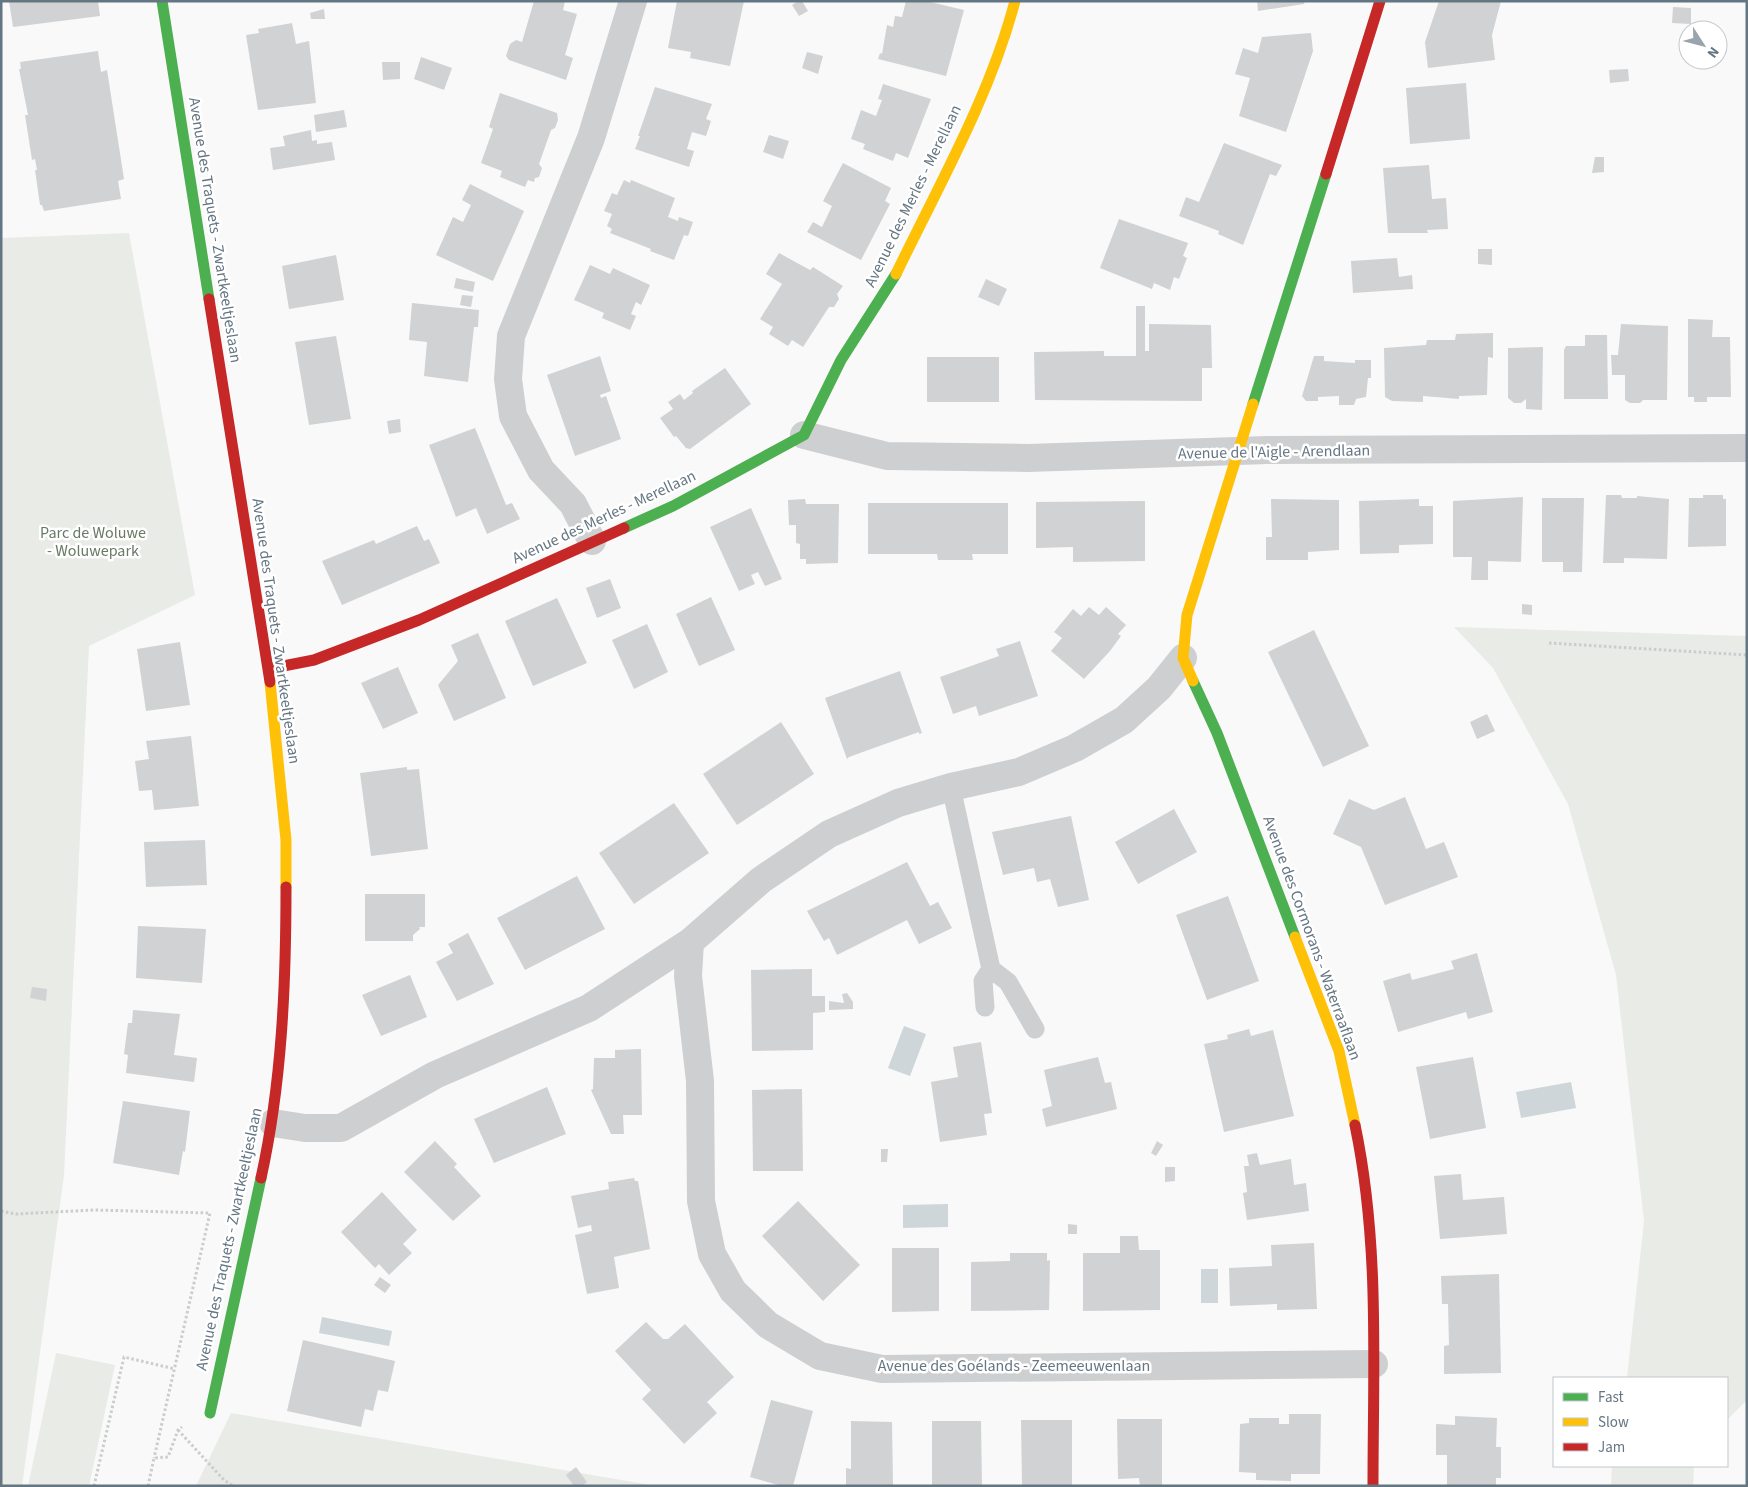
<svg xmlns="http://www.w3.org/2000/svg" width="1748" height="1487" font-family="'Source Sans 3',sans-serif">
<rect width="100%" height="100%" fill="#f9f9f9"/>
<path fill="#e8ebe6" d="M 129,233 L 195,595 L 89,646 L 64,1175 L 22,1486 L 1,1486 L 1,238 Z
M 1454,627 L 1747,636 L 1747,1400 L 1727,1420 L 1727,1378 L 1627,1378 L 1644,1221 L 1616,975 L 1568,804 L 1493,668 Z
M 56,1353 L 115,1365 L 89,1486 L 28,1486 Z
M 231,1413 L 656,1486 L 196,1486 Z
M 1612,1466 L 1694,1466 L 1693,1486 L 1611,1486 Z"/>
<path fill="#ced6d9" d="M 904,1026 L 926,1034 L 910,1076 L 888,1068 Z
M 1571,1082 L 1576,1108 L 1521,1118 L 1516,1092 Z
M 948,1204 L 948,1227 L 903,1228 L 903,1205 Z
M 1201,1269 L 1218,1269 L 1218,1303 L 1201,1303 Z
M 322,1317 L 392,1331 L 389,1346 L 319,1333 Z"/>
<path fill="#d0d2d3" d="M 9,1 L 98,1 L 100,16 L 13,27 Z
M 534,1 L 565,1 L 563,10 L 577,14 L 565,55 L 573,58 L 566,80 L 509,60 L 506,56 L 510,44 L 516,40 L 522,42 Z
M 677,1 L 744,1 L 730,66 L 690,58 L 691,52 L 668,48 Z
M 798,1 L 802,1 L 808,11 L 799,16 L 792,5 Z
M 906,1 L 926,1 L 964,10 L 946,76 L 878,59 L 880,53 L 882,54 L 887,25 L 893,27 L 895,16 L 902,17 Z
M 1257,1 L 1305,1 L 1304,4 L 1258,11 Z
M 1439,1 L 1501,1 L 1492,35 L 1495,60 L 1428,68 L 1425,42 Z
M 1673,7 L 1691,8 L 1691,24 L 1672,23 Z
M 324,9 L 325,19 L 311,19 L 310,13 Z
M 292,23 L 296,44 L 309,41 L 316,103 L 258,110 L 246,35 L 259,33 L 258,29 Z
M 1311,33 L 1313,51 L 1286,132 L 1239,116 L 1250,78 L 1235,74 L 1243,48 L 1258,53 L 1262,37 Z
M 98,51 L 101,72 L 107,70 L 124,179 L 118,181 L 121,199 L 44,211 L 42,205 L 40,205 L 35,170 L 37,170 L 35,159 L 32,160 L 25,115 L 28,115 L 19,69 L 21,69 L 20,62 Z
M 807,52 L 823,56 L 818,74 L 802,68 Z
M 421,57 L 452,68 L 444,90 L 414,79 Z
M 382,62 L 400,62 L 400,79 L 383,80 Z
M 1628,69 L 1629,81 L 1610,83 L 1609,70 Z
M 1466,83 L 1470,139 L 1410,144 L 1406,88 Z
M 883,84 L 931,99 L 908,158 L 896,153 L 893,161 L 863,149 L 865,144 L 851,139 L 861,110 L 876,116 L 882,100 L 878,99 Z
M 655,87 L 712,104 L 706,119 L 711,121 L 706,136 L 692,132 L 687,149 L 694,151 L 689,167 L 635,149 L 640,136 L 638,136 Z
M 500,93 L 557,113 L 558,120 L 555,128 L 551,130 L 539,164 L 542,168 L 539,177 L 535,178 L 534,182 L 528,180 L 525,187 L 500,177 L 502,171 L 481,163 L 493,129 L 489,127 Z
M 344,110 L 347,127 L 316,132 L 314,115 Z
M 311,130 L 312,141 L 317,140 L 317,144 L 332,142 L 335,160 L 273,170 L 270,148 L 285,146 L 283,136 Z
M 769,135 L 789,141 L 783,159 L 763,152 Z
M 1224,143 L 1282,165 L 1276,176 L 1270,174 L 1243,245 L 1218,234 L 1219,231 L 1179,216 L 1186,197 L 1199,202 Z
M 1595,157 L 1604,157 L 1604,172 L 1592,173 Z
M 843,163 L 891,188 L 885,201 L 890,204 L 861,260 L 807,232 L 813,222 L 822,227 L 832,206 L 823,201 Z
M 1429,165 L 1432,199 L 1446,198 L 1448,229 L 1427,230 L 1428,233 L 1388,233 L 1383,168 Z
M 624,180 L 630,183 L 631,180 L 675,198 L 668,217 L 678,221 L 679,217 L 693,222 L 688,236 L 684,235 L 674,260 L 650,251 L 651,249 L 610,233 L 612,229 L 607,226 L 612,214 L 604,211 L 612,193 L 617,195 Z
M 470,184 L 524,211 L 493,281 L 436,255 L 453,217 L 463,222 L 471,205 L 462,200 Z
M 1119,219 L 1188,243 L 1183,256 L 1187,258 L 1179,279 L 1174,277 L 1170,290 L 1154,283 L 1152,289 L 1100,268 Z
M 1478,249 L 1492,249 L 1492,265 L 1478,264 Z
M 779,253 L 810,270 L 813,267 L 843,286 L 837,294 L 839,299 L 834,307 L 829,307 L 803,347 L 792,340 L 788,346 L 769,334 L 773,327 L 760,319 L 782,284 L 766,274 Z
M 336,255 L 344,300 L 289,309 L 282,266 Z
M 1397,258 L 1399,277 L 1412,275 L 1413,289 L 1353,293 L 1351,261 Z
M 590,265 L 610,274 L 613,268 L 650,285 L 641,305 L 636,302 L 631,314 L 636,316 L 630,330 L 602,318 L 604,313 L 574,300 Z
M 456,278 L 475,282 L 473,292 L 454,288 Z
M 986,279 L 1007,289 L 999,306 L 978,297 Z
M 462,295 L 473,296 L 471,307 L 460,305 Z
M 412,303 L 479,310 L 478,327 L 474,327 L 468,382 L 424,376 L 427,342 L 409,340 Z
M 1136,306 L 1145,306 L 1145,351 L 1149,351 L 1149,324 L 1211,325 L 1212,368 L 1202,368 L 1202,401 L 1035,400 L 1034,352 L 1104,351 L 1104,356 L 1136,356 Z
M 1688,319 L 1713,320 L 1712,337 L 1730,337 L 1731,397 L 1707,397 L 1707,402 L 1694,402 L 1694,397 L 1688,397 Z
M 1621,324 L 1668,326 L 1667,400 L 1643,400 L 1640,403 L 1630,403 L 1625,400 L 1625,375 L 1612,375 L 1611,355 L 1618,355 Z
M 1493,333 L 1493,358 L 1488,357 L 1487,395 L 1459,396 L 1459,399 L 1423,396 L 1423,402 L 1392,401 L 1385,397 L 1384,348 L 1426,345 L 1427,340 L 1455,340 L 1456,334 Z
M 1585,335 L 1607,335 L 1608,399 L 1564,399 L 1564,350 L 1566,346 L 1585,346 Z
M 336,336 L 351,419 L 309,425 L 295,342 Z
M 1543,347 L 1542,410 L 1526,409 L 1526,399 L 1521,403 L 1514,403 L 1508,398 L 1508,348 Z
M 600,356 L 611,391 L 600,395 L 601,398 L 606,396 L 621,439 L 575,456 L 547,375 Z
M 1314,356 L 1324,356 L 1324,361 L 1355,363 L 1355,360 L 1371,360 L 1371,378 L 1368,378 L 1366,397 L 1356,399 L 1354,405 L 1339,405 L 1339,396 L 1318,397 L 1318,401 L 1306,401 L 1302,396 Z
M 927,357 L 999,357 L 999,402 L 927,402 Z
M 725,368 L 751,404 L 690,449 L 686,448 L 676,436 L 674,437 L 660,418 L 673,409 L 668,402 L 680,394 L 684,400 L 693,393 L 692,391 Z
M 400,419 L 401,432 L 389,434 L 387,421 Z
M 475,428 L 506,505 L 512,503 L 520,519 L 487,534 L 476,508 L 456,517 L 429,445 Z
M 1606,495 L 1621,495 L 1622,498 L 1637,498 L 1637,496 L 1669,499 L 1667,559 L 1624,558 L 1624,563 L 1603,563 Z
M 1703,495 L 1723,495 L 1723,499 L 1726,499 L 1726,546 L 1688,547 L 1689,498 L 1703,498 Z
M 1523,497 L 1521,562 L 1488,561 L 1488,580 L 1471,580 L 1472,557 L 1453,557 L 1453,501 Z
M 1542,498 L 1584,498 L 1582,572 L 1563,572 L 1563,562 L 1542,562 Z
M 805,499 L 806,504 L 839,504 L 838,563 L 806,564 L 806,559 L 800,559 L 800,544 L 796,543 L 796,525 L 789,525 L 788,500 Z
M 1271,499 L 1339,500 L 1339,550 L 1308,552 L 1308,560 L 1266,560 L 1266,537 L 1272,537 Z
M 1419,499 L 1419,506 L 1433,506 L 1433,544 L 1399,545 L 1399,553 L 1360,554 L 1359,501 Z
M 1145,501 L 1145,561 L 1073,562 L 1073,547 L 1036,548 L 1036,502 Z
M 868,503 L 1008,503 L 1008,554 L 972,554 L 973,560 L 938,560 L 937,554 L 868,554 Z
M 751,508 L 782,579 L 765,586 L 758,572 L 751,575 L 755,584 L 739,591 L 710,527 Z
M 417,526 L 424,541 L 429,539 L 440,563 L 342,605 L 322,561 L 374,540 L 376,544 Z
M 610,579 L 621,608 L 597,618 L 586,588 Z
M 711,597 L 735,650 L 699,666 L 676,614 Z
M 557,598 L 587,663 L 533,686 L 505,621 Z
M 1522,604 L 1532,605 L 1532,615 L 1522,614 Z
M 1089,607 L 1099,615 L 1106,607 L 1126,625 L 1118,634 L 1121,636 L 1110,651 L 1084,679 L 1051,651 L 1062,638 L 1054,632 L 1073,609 L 1081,616 Z
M 647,624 L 668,672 L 634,689 L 612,640 Z
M 1314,630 L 1369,746 L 1323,767 L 1268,652 Z
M 478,633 L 506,698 L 454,721 L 438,685 L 458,661 L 451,645 Z
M 1020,641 L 1038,696 L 979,716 L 976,706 L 953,714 L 940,677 L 999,656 L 996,649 Z
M 180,642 L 190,705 L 146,711 L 137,649 Z
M 398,667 L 418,713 L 383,729 L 361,683 Z
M 900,671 L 922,733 L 919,734 L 919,732 L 885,744 L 849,757 L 847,759 L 825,698 Z
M 1487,714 L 1495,731 L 1477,739 L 1470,722 Z
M 781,722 L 814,774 L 737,825 L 703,774 Z
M 191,736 L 199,806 L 154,810 L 152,790 L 139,791 L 135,761 L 149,759 L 146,741 Z
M 407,767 L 407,770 L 419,769 L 428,849 L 371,856 L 360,773 Z
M 1405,797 L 1426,849 L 1444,842 L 1458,877 L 1385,905 L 1361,847 L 1333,834 L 1349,799 L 1374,810 Z
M 674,803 L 709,853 L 634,904 L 599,853 Z
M 1174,809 L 1197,852 L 1138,884 L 1115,842 Z
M 1071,816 L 1089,900 L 1058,907 L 1050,879 L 1037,882 L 1034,868 L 1003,875 L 992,832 Z
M 205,840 L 207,885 L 146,887 L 144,842 Z
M 907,862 L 930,906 L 938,902 L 952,928 L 919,944 L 907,920 L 837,955 L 829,938 L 824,941 L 807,911 Z
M 577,876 L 605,929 L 525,970 L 497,918 Z
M 365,894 L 425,894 L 425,927 L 419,927 L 420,929 L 413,935 L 413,941 L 365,941 Z
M 1228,896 L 1259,981 L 1207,1000 L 1176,915 Z
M 138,926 L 206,929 L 202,983 L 136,978 Z
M 468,933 L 494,984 L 457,1001 L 436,962 L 453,953 L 448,944 Z
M 1477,953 L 1493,1012 L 1468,1019 L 1466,1012 L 1398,1032 L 1383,981 L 1410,973 L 1412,980 L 1454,969 L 1451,961 Z
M 812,969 L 812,996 L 825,996 L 825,1012 L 813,1013 L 813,1050 L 752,1051 L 751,970 Z
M 410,975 L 427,1017 L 381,1036 L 362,995 Z
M 32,987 L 47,989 L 46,1001 L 30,998 Z
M 847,993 L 853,1002 L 853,1009 L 829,1010 L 829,1001 L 844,1003 L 842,994 Z
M 133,1010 L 180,1014 L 174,1055 L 197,1058 L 194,1082 L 126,1073 L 128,1055 L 124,1054 L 128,1023 L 132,1023 Z
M 1249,1029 L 1251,1036 L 1273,1030 L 1294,1116 L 1224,1132 L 1204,1044 L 1228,1039 L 1227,1035 Z
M 981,1042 L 992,1113 L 984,1114 L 987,1135 L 940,1142 L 931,1082 L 958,1077 L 953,1047 Z
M 641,1049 L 642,1115 L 623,1115 L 624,1134 L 611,1134 L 591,1090 L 593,1089 L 594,1058 L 615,1058 L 615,1050 Z
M 1098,1057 L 1105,1083 L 1111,1082 L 1117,1109 L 1046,1127 L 1042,1109 L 1052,1106 L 1044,1070 Z
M 1473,1057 L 1486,1128 L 1430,1139 L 1416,1067 Z
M 547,1087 L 566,1134 L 494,1163 L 474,1119 Z
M 802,1089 L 803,1171 L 753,1171 L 752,1090 Z
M 123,1101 L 190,1111 L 185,1152 L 183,1151 L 179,1175 L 113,1163 Z
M 435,1141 L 457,1164 L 454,1167 L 481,1196 L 453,1221 L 404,1172 Z
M 1157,1141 L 1163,1145 L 1156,1156 L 1151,1153 Z
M 881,1149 L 888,1149 L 887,1162 L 881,1162 Z
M 1257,1153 L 1260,1165 L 1291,1159 L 1294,1185 L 1306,1183 L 1309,1211 L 1247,1220 L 1243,1193 L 1247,1192 L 1244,1166 L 1249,1166 L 1247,1155 Z
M 1165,1167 L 1175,1167 L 1175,1181 L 1165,1182 Z
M 1461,1174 L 1463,1200 L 1504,1197 L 1507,1234 L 1440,1239 L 1434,1176 Z
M 634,1178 L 635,1181 L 638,1181 L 650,1249 L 614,1257 L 619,1288 L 587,1294 L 575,1235 L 592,1231 L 591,1225 L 578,1228 L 571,1196 L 609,1189 L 608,1182 Z
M 382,1192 L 417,1230 L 403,1244 L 412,1253 L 389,1275 L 379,1264 L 375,1268 L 341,1232 Z
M 798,1201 L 860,1265 L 823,1301 L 762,1236 Z
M 1068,1224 L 1077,1225 L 1077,1234 L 1068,1234 Z
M 1120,1236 L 1138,1236 L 1139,1250 L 1160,1250 L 1160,1310 L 1083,1311 L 1083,1253 L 1120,1253 Z
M 1314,1243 L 1317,1309 L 1277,1310 L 1277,1304 L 1230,1306 L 1229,1268 L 1272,1266 L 1271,1245 Z
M 892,1248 L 939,1248 L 939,1311 L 892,1312 Z
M 1010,1253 L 1047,1253 L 1047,1261 L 1050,1260 L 1049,1310 L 971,1311 L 971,1262 L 1010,1261 Z
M 1499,1274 L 1501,1373 L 1444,1374 L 1444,1346 L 1449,1345 L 1448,1304 L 1442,1304 L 1441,1276 Z
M 380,1277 L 391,1285 L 385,1293 L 374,1285 Z
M 646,1322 L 663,1339 L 668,1339 L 685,1324 L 734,1377 L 707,1402 L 717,1413 L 684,1444 L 642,1399 L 651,1390 L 615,1351 Z
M 303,1340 L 395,1361 L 388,1392 L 378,1390 L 373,1411 L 365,1409 L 361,1427 L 287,1411 Z
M 771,1400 L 813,1411 L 793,1486 L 782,1486 L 750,1477 Z
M 1289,1414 L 1321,1414 L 1320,1474 L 1291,1474 L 1291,1481 L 1256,1480 L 1256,1473 L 1239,1472 L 1240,1424 L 1249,1423 L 1249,1418 L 1279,1418 L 1279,1424 L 1289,1424 Z
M 1455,1416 L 1497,1418 L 1496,1447 L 1501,1447 L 1501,1478 L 1496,1478 L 1496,1486 L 1447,1486 L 1447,1455 L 1436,1455 L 1436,1424 L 1455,1425 Z
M 1117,1419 L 1162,1419 L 1162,1486 L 1140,1486 L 1139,1478 L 1118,1479 Z
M 1021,1420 L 1072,1420 L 1072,1486 L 1022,1486 Z
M 851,1421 L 892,1422 L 893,1486 L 846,1486 L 846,1468 L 851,1469 Z
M 932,1421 L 981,1421 L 982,1486 L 932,1486 Z
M 576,1467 L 587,1482 L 582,1486 L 574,1486 L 566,1475 Z"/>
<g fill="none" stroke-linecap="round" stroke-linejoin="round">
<path stroke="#cbcccd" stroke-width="3" stroke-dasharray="2.5 2.5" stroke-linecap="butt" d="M 1549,643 L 1747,655
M 1,1211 L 16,1214 L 94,1210 L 210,1213 L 154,1458
M 178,1430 L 224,1480 L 233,1486
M 94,1486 L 124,1357 L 175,1369
M 148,1486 L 154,1458 L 168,1457 L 178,1430 L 182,1427"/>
<path stroke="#cecfd0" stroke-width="19" d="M 951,787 L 991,969 L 1008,982 L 1035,1029
M 985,1007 L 983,981 L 991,969"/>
<path stroke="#cecfd0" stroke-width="28" d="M 804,435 L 887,456 L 1028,458 L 1267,450 L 1747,448
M 592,541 L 573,504 L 541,470 L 513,416 L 508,379 L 511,336 L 591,138 L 633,1
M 690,942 L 688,976 L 700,1081 L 701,1201 L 712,1254 L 733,1291 L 768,1325 L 820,1356 L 882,1369 L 1374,1364
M 273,1123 L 305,1128 L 341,1128 L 435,1075 L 589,1008 L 690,942 L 761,880 L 829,834 L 898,803 L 951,787 L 1019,772 L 1075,748 L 1124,720 L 1159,688 L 1183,658"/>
<path stroke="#4caf50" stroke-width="11" d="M 162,1 L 209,299
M 1253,404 L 1326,174
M 624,528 L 673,506 L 804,435 L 841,360 L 896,274
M 1193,681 L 1217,733 L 1295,937
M 210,1413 L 261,1178"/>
<path stroke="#ffc107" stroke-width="11" d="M 896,274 C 939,185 990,96 1015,1
M 1193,681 L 1183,658 L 1187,615 L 1253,404
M 270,682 L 286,840 L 286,887
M 1295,937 L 1339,1051 L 1355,1125"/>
<path stroke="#c62828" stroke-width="11" d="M 1326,174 L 1380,1
M 209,299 L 270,682
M 268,669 L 314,660 L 419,620 L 624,528
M 1355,1125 C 1380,1244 1373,1366 1373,1486
M 261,1178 C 282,1083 286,984 286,887"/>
</g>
<g text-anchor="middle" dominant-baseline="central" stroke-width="5" stroke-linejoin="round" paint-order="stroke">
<g font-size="16" fill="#657683" stroke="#fff">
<text transform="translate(913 196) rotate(-64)">Avenue des Merles - Merellaan</text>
<text transform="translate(215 230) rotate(81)">Avenue des Traquets - Zwartkeeltjeslaan</text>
<text transform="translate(1274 452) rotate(-1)">Avenue de l'Aigle - Arendlaan</text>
<text transform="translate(604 517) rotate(-25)">Avenue des Merles - Merellaan</text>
<text transform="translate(276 631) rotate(82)">Avenue des Traquets - Zwartkeeltjeslaan</text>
<text transform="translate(1312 938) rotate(70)">Avenue des Cormorans - Waterraaflaan</text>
<text transform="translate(229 1239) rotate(-78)">Avenue des Traquets - Zwartkeeltjeslaan</text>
<text x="1014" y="1366">Avenue des Goélands - Zeemeeuwenlaan</text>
</g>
<g font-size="16" fill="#687a64" stroke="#fff">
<text x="93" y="533">Parc de Woluwe<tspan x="93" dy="18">- Woluwepark</tspan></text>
</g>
</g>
<rect width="1748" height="1487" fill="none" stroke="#657683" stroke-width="5"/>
<rect x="1553" y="1377" width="175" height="90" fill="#ffffff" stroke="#c1c8cd"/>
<rect x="1563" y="1393" width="25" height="8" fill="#4caf50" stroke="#c1c8cd"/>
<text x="1598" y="1402" font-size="15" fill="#657683">Fast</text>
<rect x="1563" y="1418" width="25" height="8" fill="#ffc107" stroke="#c1c8cd"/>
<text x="1598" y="1427" font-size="15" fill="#657683">Slow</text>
<rect x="1563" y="1443" width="25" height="8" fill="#c62828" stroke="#c1c8cd"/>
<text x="1598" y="1452" font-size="15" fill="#657683">Jam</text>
<g transform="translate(1703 45) rotate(126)"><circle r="24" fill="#ffffff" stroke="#c1c8cd"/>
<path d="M0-4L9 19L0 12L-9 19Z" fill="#99a4ac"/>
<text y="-8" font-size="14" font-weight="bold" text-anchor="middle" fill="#657683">N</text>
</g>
</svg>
